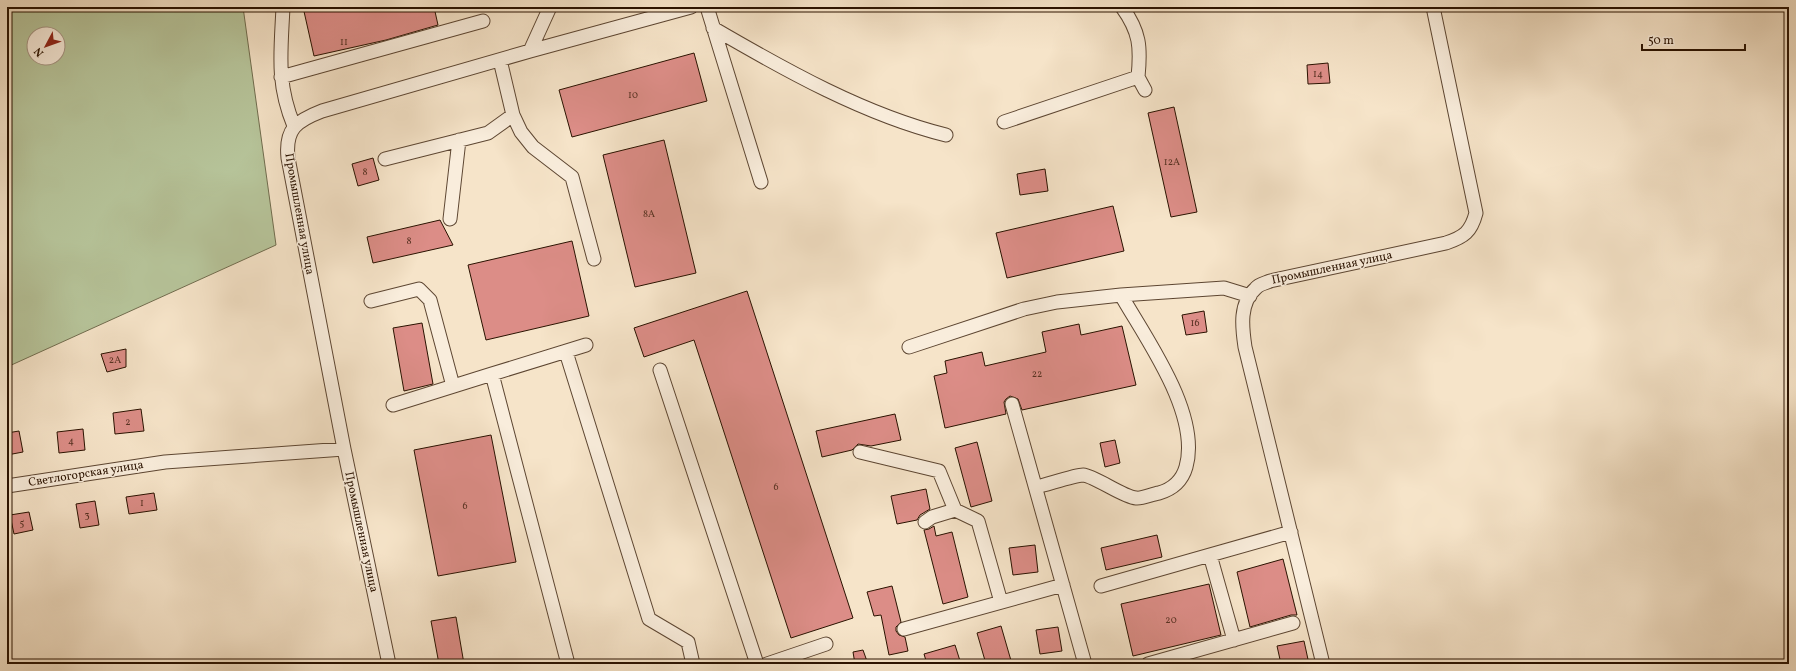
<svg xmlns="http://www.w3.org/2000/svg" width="1796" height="671" font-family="Vollkorn,serif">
<rect width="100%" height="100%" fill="#f6e4c9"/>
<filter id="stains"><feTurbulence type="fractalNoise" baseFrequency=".005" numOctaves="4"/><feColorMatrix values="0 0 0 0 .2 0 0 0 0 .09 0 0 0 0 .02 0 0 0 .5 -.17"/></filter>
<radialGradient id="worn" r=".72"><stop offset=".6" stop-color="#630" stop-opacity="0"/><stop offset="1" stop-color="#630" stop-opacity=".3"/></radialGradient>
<path fill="#b7c59b" stroke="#706c4e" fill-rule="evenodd" d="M 7,7 L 243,7 L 276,245 L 7,367 ZM 34,34 L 58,34 L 58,58 L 34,58 Z"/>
<path fill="#dc8d87" stroke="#2a1200" d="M 303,7 L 434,7 L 438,25 L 386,40 L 314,56 Z
M 694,53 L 707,101 L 572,137 L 559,90 Z
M 1328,63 L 1330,83 L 1308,84 L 1307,65 Z
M 1174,107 L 1197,212 L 1171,217 L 1148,113 Z
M 664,140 L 696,273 L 635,287 L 603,155 Z
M 373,158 L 379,180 L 358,186 L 352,164 Z
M 1045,169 L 1048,191 L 1020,195 L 1017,174 Z
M 1113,206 L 1124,251 L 1007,278 L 996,233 Z
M 440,220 L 453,245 L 373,263 L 367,237 Z
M 572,241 L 589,316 L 486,340 L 468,265 Z
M 747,291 L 853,618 L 791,638 L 694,340 L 644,357 L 634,328 Z
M 1204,311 L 1207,332 L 1186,335 L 1182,315 Z
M 422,323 L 433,384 L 404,391 L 393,328 Z
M 1079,324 L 1081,335 L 1122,326 L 1136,385 L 1022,410 L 1018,399 L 1010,396 L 1006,399 L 1004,402 L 1006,414 L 945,428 L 934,376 L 947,373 L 945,361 L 982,352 L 985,366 L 1046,352 L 1042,332 Z
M 126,349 L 126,367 L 107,372 L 101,354 Z
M 141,409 L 144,431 L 115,434 L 113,413 Z
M 895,414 L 901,440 L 871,446 L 858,444 L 852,450 L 822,457 L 816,431 Z
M 83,429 L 85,450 L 59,453 L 57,432 Z
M 19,431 L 23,452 L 7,455 L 7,433 Z
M 491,435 L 516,562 L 438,576 L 414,450 Z
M 1115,440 L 1120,463 L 1105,467 L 1100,443 Z
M 977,442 L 992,501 L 971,507 L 955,448 Z
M 926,489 L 930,509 L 920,515 L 917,520 L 897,524 L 891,496 Z
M 154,493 L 157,510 L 129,514 L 126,497 Z
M 95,501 L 99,525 L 80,528 L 76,504 Z
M 29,512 L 33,530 L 14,534 L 10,515 Z
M 934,526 L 936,536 L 952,532 L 968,597 L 943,604 L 924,530 L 929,529 Z
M 1157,535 L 1162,557 L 1106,570 L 1101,548 Z
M 1035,545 L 1038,572 L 1013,575 L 1009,548 Z
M 1283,559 L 1297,615 L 1291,615 L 1250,627 L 1237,572 Z
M 1209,584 L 1221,635 L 1133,656 L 1121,604 Z
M 892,586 L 901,622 L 896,627 L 896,631 L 899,635 L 905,637 L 908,651 L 889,655 L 881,615 L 874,616 L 867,592 Z
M 456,617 L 464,664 L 439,664 L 431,621 Z
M 1001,626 L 1012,664 L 986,664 L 977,633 Z
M 1058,627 L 1062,651 L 1040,654 L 1036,630 Z
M 1304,641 L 1309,664 L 1281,664 L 1277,646 Z
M 955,645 L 961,664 L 927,664 L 924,654 Z
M 863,650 L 868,664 L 855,664 L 853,652 Z"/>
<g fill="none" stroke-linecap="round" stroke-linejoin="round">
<defs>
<path id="minor" d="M 283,7 C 281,52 276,83 294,126
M 707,7 L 761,182
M 713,28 C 785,70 865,115 946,135
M 530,51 L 550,7
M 500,60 L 513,115 L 521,132 L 533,147 L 572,177 L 594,259
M 281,77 L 483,21
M 1138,77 L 1145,90
M 1004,122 L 1138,77 C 1141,47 1140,32 1122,7
M 385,159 L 488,133 L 513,115
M 450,219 L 459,140
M 371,301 L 419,289 L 430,300 L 453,386
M 909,347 L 1024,309 L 1057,302 L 1121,295
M 566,352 L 649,619 L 688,642 L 693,664
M 660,370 L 757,664
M 492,374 L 586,345
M 1012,404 L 1085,664
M 393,405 L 492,374 L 568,664
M 860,452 L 939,471 L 955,510 L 978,521 L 1001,602
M 7,486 L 165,462 L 344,449
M 1036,487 C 1046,485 1075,475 1083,475 C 1095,476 1123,497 1136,498 C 1142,499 1152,494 1159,493 C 1173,489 1182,481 1186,467 C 1201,414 1146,339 1121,295 L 1224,288 L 1250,296
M 925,522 L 932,517 L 955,510
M 1101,586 L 1210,555
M 904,629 L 1063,585
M 1234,640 L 1210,555 L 1291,532
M 389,664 L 344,449 L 288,158 C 285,129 296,121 322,111 L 530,51 L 691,7
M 767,664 L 826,644
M 1148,664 L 1293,623
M 1323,664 L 1245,347 C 1242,327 1239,303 1256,288 C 1259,284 1266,283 1270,281 L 1446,243 C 1464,237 1471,232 1476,213 L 1433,7"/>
</defs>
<use href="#minor" stroke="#5d4632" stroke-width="15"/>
<use href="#minor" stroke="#f9eddc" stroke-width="13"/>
</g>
<g text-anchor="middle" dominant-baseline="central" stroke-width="3" stroke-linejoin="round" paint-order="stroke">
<g font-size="10" fill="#563122">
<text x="344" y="42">11</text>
<text x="1318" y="74">14</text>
<text x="633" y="95">10</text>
<text x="1172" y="162">12А</text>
<text x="365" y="172">8</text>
<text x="649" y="214">8А</text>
<text x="409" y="241">8</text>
<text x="1195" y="323">16</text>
<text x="115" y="360">2А</text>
<text x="1037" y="374">22</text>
<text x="128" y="422">2</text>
<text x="71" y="441">4</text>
<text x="776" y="487">6</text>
<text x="142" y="503">1</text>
<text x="465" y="506">6</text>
<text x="87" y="515">3</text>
<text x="22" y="523">5</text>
<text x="1171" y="620">20</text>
</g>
<g font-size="12" fill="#2a1200" stroke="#f9eddc">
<text transform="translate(299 214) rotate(80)">Промышленная улица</text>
<text transform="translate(1332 268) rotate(-12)">Промышленная улица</text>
<text transform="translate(86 474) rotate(-9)">Светлогорская улица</text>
<text transform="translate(361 532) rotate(78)">Промышленная улица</text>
</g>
</g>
<rect width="1796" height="671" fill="none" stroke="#f6e4c9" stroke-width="24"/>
<rect x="8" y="8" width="1780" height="655" fill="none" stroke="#2a1200" stroke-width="2"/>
<rect x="12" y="12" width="1772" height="647" fill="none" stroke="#2a1200"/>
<g transform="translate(46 46) rotate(229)"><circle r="19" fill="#f9eddc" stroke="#a69584"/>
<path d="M0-3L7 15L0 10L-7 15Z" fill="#8f2418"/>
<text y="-6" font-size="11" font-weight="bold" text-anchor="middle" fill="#2a1200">N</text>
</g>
<path d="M1642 44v6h103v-6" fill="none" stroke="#2a1200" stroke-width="2"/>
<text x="1648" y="44" font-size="12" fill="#2a1200" stroke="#f9eddc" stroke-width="3" paint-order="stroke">50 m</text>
<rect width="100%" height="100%" filter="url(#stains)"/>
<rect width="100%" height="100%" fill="url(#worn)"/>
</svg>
